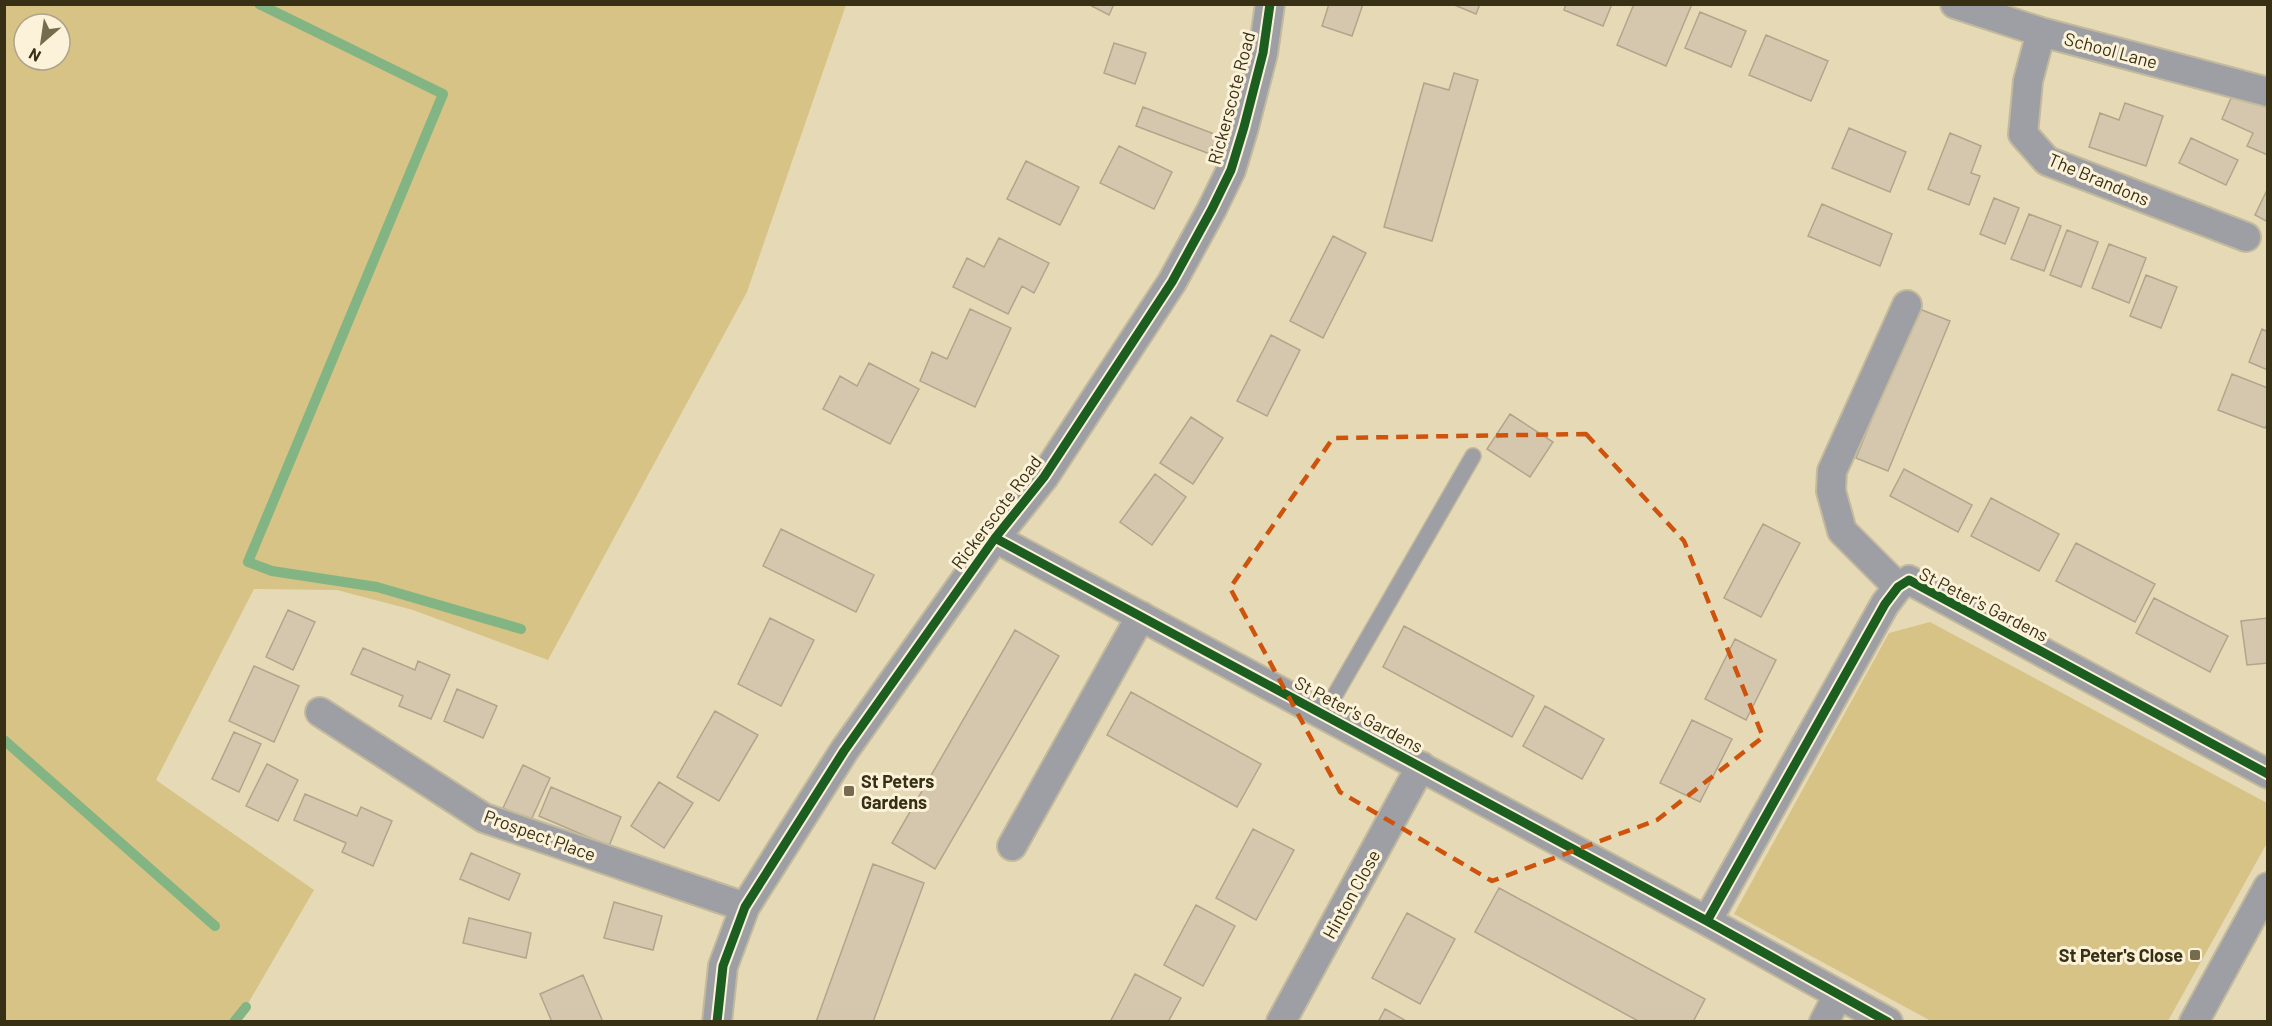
<svg xmlns="http://www.w3.org/2000/svg" width="2272" height="1026" font-family="Barlow,sans-serif">
<rect width="100%" height="100%" fill="#e6dab6"/>
<path fill="#d8c386" fill-rule="evenodd" d="M 5,4 L 846,5 L 747,292 L 548,660 L 413,610 L 337,590 L 254,589 L 156,780 L 314,890 L 246,1007 L 234,1021 L 5,1021 ZM 24,24 L 60,24 L 60,60 L 24,60 Z
M 1930,622 L 2267,803 L 2267,843 L 2168,1021 L 1931,1021 L 1734,914 L 1889,633 Z"/>
<g fill="none" stroke-linecap="round" stroke-linejoin="round">
<path stroke="#82b583" stroke-width="10" d="M 259,4 L 443,94 L 248,562 L 272,571 L 377,587 L 521,629
M 4,740 L 215,926
M 234,1022 L 246,1007"/>
</g>
<path fill="#d5c7ad" stroke="#b2a58b" stroke-width="1.5" d="M 1088,4 L 1114,4 L 1109,15 Z
M 1329,4 L 1363,4 L 1352,36 L 1322,26 Z
M 1452,4 L 1480,4 L 1476,14 Z
M 1566,4 L 1612,4 L 1603,26 L 1564,10 Z
M 1634,4 L 1692,4 L 1666,66 L 1617,45 Z
M 1700,12 L 1746,31 L 1731,67 L 1685,48 Z
M 1766,35 L 1828,61 L 1811,101 L 1749,75 Z
M 1114,43 L 1146,53 L 1135,84 L 1104,73 Z
M 1454,73 L 1478,80 L 1432,241 L 1384,227 L 1424,83 L 1449,90 Z
M 2234,91 L 2268,106 L 2268,155 L 2247,146 L 2253,133 L 2222,119 Z
M 2125,103 L 2163,116 L 2146,166 L 2089,147 L 2100,113 L 2119,120 Z
M 1143,107 L 1217,135 L 1210,154 L 1136,126 Z
M 1849,128 L 1906,152 L 1890,192 L 1832,168 Z
M 1950,133 L 1981,146 L 1971,173 L 1980,176 L 1969,205 L 1928,189 Z
M 2191,138 L 2238,160 L 2226,185 L 2179,163 Z
M 1119,146 L 1172,172 L 1154,209 L 1100,183 Z
M 1026,161 L 1079,187 L 1060,225 L 1007,199 Z
M 2268,188 L 2268,222 L 2255,215 Z
M 1994,198 L 2019,208 L 2005,244 L 1980,234 Z
M 1822,204 L 1892,234 L 1880,266 L 1808,236 Z
M 2029,214 L 2061,226 L 2044,271 L 2011,259 Z
M 2067,230 L 2098,242 L 2081,287 L 2050,275 Z
M 1333,236 L 1366,253 L 1323,338 L 1290,321 Z
M 999,238 L 1049,263 L 1034,293 L 1022,286 L 1008,314 L 953,287 L 967,258 L 984,267 Z
M 2109,244 L 2146,258 L 2129,303 L 2092,288 Z
M 2146,275 L 2177,287 L 2161,328 L 2130,316 Z
M 1917,308 L 1950,321 L 1888,471 L 1856,458 Z
M 970,309 L 1011,328 L 975,407 L 920,381 L 932,352 L 947,359 Z
M 2262,329 L 2268,332 L 2268,370 L 2249,362 Z
M 1271,335 L 1300,350 L 1267,416 L 1237,401 Z
M 869,363 L 919,389 L 890,444 L 823,409 L 840,376 L 857,386 Z
M 2232,374 L 2268,388 L 2268,423 L 2265,428 L 2218,410 Z
M 1510,414 L 1553,442 L 1530,477 L 1487,449 Z
M 1191,417 L 1223,438 L 1193,484 L 1160,463 Z
M 1904,469 L 1972,505 L 1958,532 L 1890,496 Z
M 1155,474 L 1186,497 L 1152,545 L 1120,522 Z
M 1991,498 L 2059,534 L 2039,571 L 1971,536 Z
M 1763,524 L 1800,543 L 1761,617 L 1724,598 Z
M 781,529 L 874,575 L 856,612 L 763,566 Z
M 2076,543 L 2155,584 L 2135,622 L 2056,581 Z
M 2154,598 L 2228,636 L 2210,672 L 2136,633 Z
M 288,610 L 315,622 L 293,670 L 266,657 Z
M 770,618 L 814,640 L 781,706 L 738,684 Z
M 2268,618 L 2268,663 L 2247,665 L 2241,621 Z
M 1404,626 L 1534,696 L 1512,737 L 1383,667 Z
M 1015,630 L 1059,656 L 935,869 L 892,843 Z
M 1735,639 L 1776,660 L 1746,720 L 1705,699 Z
M 363,648 L 415,670 L 418,661 L 450,675 L 431,719 L 399,706 L 403,696 L 351,674 Z
M 254,666 L 299,686 L 274,742 L 229,721 Z
M 457,689 L 497,706 L 483,738 L 444,721 Z
M 1131,692 L 1261,764 L 1237,807 L 1107,735 Z
M 1545,706 L 1604,739 L 1582,779 L 1523,746 Z
M 715,711 L 758,735 L 719,801 L 677,777 Z
M 1692,720 L 1732,739 L 1700,802 L 1660,783 Z
M 234,732 L 261,744 L 239,792 L 212,779 Z
M 267,764 L 298,780 L 278,821 L 246,806 Z
M 523,765 L 550,778 L 531,820 L 503,808 Z
M 659,782 L 693,803 L 664,848 L 631,826 Z
M 551,787 L 621,817 L 609,846 L 539,816 Z
M 305,794 L 357,816 L 361,807 L 392,821 L 373,866 L 342,852 L 346,843 L 294,820 Z
M 1253,829 L 1294,850 L 1256,920 L 1216,898 Z
M 471,853 L 520,874 L 509,900 L 460,879 Z
M 873,864 L 924,883 L 873,1022 L 816,1022 Z
M 1499,888 L 1705,999 L 1693,1022 L 1640,1022 L 1475,932 Z
M 614,902 L 662,916 L 653,950 L 604,938 Z
M 1196,905 L 1235,926 L 1203,986 L 1164,965 Z
M 1407,913 L 1455,939 L 1420,1004 L 1372,978 Z
M 469,918 L 531,933 L 526,958 L 463,943 Z
M 1135,974 L 1181,998 L 1168,1022 L 1110,1022 Z
M 583,975 L 603,1022 L 552,1022 L 540,994 Z
M 1385,1009 L 1408,1022 L 1378,1022 Z"/>
<g fill="none" stroke-linecap="round" stroke-linejoin="round">
<defs>
<path id="service" d="M 1324,714 L 1473,456"/>
<path id="minor" d="M 1955,4 L 2041,32 L 2268,92
M 2041,32 L 2028,81 L 2023,134 L 2047,161 L 2246,237
M 995,538 L 1707,921 L 1888,1022
M 1898,587 L 1842,531 L 1831,491 L 1832,471 L 1907,305
M 320,712 L 484,818 L 745,907
M 1012,846 L 1141,616
M 1707,921 L 1885,604 L 1898,587 L 1909,580 L 2268,774
M 717,1022 L 723,966 L 745,907 L 844,751 L 995,538 L 1044,477 L 1172,282 L 1212,209 L 1231,170 L 1244,127 L 1263,53 L 1270,4
M 1281,1022 L 1421,766
M 1824,1022 L 1838,995
M 2194,1022 L 2268,887"/>
</defs>
<use href="#service" stroke="#c3ba9d" stroke-width="18"/>
<use href="#minor" stroke="#c3ba9d" stroke-width="32"/>
<use href="#service" stroke="#9e9fa4" stroke-width="15"/>
<use href="#minor" stroke="#9e9fa4" stroke-width="28"/>
<defs>
<path id="cycleway" d="M 995,538 L 1707,921 L 1888,1022
M 1707,921 L 1885,604 L 1898,587 L 1909,580 L 2268,774
M 717,1022 L 723,966 L 745,907 L 844,751 L 995,538 L 1044,477 L 1172,282 L 1212,209 L 1231,170 L 1244,127 L 1263,53 L 1270,4"/>
</defs>
<use href="#cycleway" stroke="#fbf2d9" stroke-width="13"/>
<use href="#cycleway" stroke="#1b5e20" stroke-width="9"/>
</g>
<path fill="none" stroke="#ce530d" stroke-width="4.5" stroke-dasharray="12 8" stroke-linejoin="round" d="M 1586,434 L 1684,541 L 1763,737 L 1657,820 L 1492,881 L 1340,792 L 1230,588 L 1333,438 Z"/>
<g fill="#756c4d" stroke="#fbf2d9" stroke-width="2">
<rect x="843" y="785" width="12" height="12" rx="3"/>
<rect x="2189" y="949" width="12" height="12" rx="3"/>
</g>
<g text-anchor="middle" dominant-baseline="central" stroke-width="6" stroke-linejoin="round" paint-order="stroke">
<g font-size="18" fill="#383015" stroke="#fbf2d9">
<text transform="translate(2111 50) rotate(15)">School Lane</text>
<text transform="translate(1231 98) rotate(-75)">Rickerscote Road</text>
<text transform="translate(2099 179) rotate(23)">The Brandons</text>
<text transform="translate(996 512) rotate(-53)">Rickerscote Road</text>
<text transform="translate(1984 604) rotate(27)">St Peter's Gardens</text>
<text transform="translate(1359 714) rotate(28)">St Peter's Gardens</text>
<text transform="translate(540 835) rotate(20)">Prospect Place</text>
<text transform="translate(1351 894) rotate(-61)">Hinton Close</text>
</g>
<g font-size="18" font-weight="bold" fill="#383015" stroke="#fbf2d9" text-anchor="start">
<text x="861" y="781">St Peters<tspan x="861" dy="21">Gardens</tspan></text>
<text x="2183" y="955" text-anchor="end">St Peter's Close</text>
</g>
</g>
<rect width="2272" height="1026" fill="none" stroke="#383015" stroke-width="12"/>
<g transform="translate(42 42) rotate(209)"><circle r="28" fill="#fbf2d9" stroke="#ada48b" stroke-width="1.5"/>
<path d="M0-4.5L10 22L0 15L-10 22Z" fill="#756c4d"/>
<text y="-9" font-size="16" font-weight="bold" text-anchor="middle" fill="#383015">N</text>
</g>
</svg>
